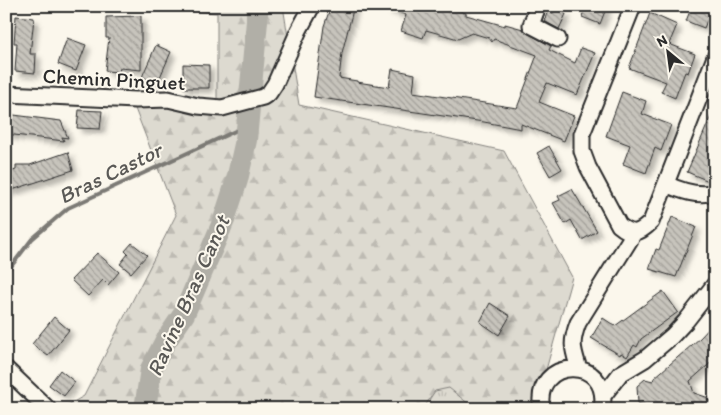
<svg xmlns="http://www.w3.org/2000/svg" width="721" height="415" font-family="Itim,sans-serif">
<defs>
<pattern id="forest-firs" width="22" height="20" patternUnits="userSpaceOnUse" patternTransform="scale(1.25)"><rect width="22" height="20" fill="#dddad0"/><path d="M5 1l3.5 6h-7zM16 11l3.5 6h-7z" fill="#bebbb3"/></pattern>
<pattern id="park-tufts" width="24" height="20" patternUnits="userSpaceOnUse" patternTransform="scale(1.25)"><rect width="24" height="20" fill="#dddad0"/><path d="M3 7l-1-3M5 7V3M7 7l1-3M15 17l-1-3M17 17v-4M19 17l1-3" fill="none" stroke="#bebbb3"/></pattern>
<pattern id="building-back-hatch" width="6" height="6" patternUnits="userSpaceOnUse" patternTransform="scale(1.25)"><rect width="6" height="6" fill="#c7c4bc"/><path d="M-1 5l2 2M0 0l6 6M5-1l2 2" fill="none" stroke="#a29f99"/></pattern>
<filter id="shadow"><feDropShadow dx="4.5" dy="4.5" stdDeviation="2.5" flood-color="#0004"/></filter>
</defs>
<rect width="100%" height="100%" fill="#fbf7ec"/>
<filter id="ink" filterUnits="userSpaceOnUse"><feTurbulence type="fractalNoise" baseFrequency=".02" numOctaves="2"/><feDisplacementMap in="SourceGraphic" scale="10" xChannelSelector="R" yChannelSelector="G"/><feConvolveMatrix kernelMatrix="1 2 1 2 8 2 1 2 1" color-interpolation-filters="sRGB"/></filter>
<g filter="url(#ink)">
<path fill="url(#forest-firs)" stroke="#84827e" d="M 117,6 L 283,6 L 299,105 L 504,151 L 572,277 L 535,409 L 61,409 L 84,396 L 176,215 L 134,106 L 217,99 L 217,13 Z"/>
<path fill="url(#park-tufts)" stroke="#84827e" d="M 449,388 L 475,409 L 423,409 L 435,391 Z"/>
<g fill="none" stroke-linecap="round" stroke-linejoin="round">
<path stroke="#7b7a75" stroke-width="4" d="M 6,273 L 32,239 L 68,208 L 246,126"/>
<path stroke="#b1afa7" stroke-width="22" d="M 145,409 L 151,369 L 165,342 L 184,314 L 224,220 L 237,180 L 246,140 L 257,21 L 257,6"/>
</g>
<path fill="url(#building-back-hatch)" stroke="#2b2b2b" filter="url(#shadow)" d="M 331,6 L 354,6 L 342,53 L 339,78 L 357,81 L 357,82 L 389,87 L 392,69 L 415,74 L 413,92 L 517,108 L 537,55 L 494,39 L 492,42 L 489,38 L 472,33 L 458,39 L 426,30 L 423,38 L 401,31 L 406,15 L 386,8 L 387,6 L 445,6 L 466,13 L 466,15 L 505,26 L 505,24 L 523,29 L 527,33 L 551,46 L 549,50 L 575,63 L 581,48 L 595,53 L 577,95 L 547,83 L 539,102 L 574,116 L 564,141 L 521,124 L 521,129 L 484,122 L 314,97 L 324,26 Z
M 585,6 L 607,6 L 600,24 L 582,17 Z
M 692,6 L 713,6 L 704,28 L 686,21 Z
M 555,8 L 566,14 L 559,29 L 544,21 L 548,11 L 553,13 Z
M 650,13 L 677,25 L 669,44 L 695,54 L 688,73 L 685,72 L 675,98 L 661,92 L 666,82 L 629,68 Z
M 16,16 L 34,18 L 30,54 L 36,54 L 35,73 L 15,71 L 17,43 L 14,43 Z
M 141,16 L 141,70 L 120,68 L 119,72 L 105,71 L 109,38 L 106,38 L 106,17 Z
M 67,38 L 86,45 L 76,71 L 58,64 Z
M 156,45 L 171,52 L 157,84 L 142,77 Z
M 183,64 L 209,65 L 209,88 L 183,88 Z
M 622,92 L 646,101 L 642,114 L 671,125 L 661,151 L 655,148 L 646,173 L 623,164 L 630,145 L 606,136 Z
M 714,109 L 715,173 L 711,182 L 687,172 Z
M 79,110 L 102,111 L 100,129 L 77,128 Z
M 6,114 L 61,121 L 68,138 L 62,137 L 64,141 L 6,134 Z
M 549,146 L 562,169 L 550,176 L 537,153 Z
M 68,152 L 73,170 L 6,192 L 6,173 L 16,170 L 16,165 L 30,165 Z
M 572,189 L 597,231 L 582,240 L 571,220 L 565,224 L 553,203 L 560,200 L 558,196 Z
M 672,217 L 696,227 L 676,277 L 649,269 L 656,249 L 659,250 Z
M 132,243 L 147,255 L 131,273 L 120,264 L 128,254 L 125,251 Z
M 97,253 L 119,272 L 108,285 L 103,280 L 88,296 L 71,280 Z
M 663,291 L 678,312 L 641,339 L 637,347 L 634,345 L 627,357 L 621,353 L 620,355 L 591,338 L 603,318 L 615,326 Z
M 490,303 L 510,316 L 499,335 L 480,322 Z
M 54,317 L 69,330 L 48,356 L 32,344 Z
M 715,322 L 715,359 L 690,381 L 694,393 L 709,398 L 707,400 L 715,403 L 715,409 L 655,409 L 638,403 L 637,386 L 645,379 L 653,381 L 654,378 L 700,338 Z
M 60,370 L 75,382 L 64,396 L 49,385 Z"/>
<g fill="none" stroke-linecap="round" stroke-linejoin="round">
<defs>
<path id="street" d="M 538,6 L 531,25 L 558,39
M 633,6 L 582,134 L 582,151 L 588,167 L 619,225 C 632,236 639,234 651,222 L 715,57
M 6,94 L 136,100 L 168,99 L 198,106 L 222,108 L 263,97 L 269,93 L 275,84 L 299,30 L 312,6
M 666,184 C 681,191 698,197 715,192
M 6,369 L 48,409
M 579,369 C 573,349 570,344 578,323 L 634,233
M 603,396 L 620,374 L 645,359 L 672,336 L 686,321 L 715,284
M 542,409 C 531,357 612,354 602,409"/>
</defs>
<use href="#street" stroke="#2b2b2b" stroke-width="19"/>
<use href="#street" stroke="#fbf7ec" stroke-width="15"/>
</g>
</g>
<g text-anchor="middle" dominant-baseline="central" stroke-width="4" stroke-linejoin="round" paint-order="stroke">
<g font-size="21" fill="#2b2b2b" stroke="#fbf7ec">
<text transform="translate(114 79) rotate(3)">Chemin Pinguet</text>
</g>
<g font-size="22" font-style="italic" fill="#5a5956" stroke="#fbf7ec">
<text transform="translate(110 173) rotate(-26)">Bras Castor</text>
<text transform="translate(188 296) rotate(-66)">Ravine Bras Canot</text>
</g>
</g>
<rect width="721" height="415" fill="none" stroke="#fbf7ec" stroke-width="25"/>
<rect x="12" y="12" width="696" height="390" fill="none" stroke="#2b2b2b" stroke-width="2" filter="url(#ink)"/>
<g transform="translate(668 52) rotate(331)" stroke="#fbf7ec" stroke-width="4" paint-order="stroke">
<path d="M0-4L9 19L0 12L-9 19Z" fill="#2b2b2b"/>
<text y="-8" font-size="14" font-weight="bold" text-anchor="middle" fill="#2b2b2b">N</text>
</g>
</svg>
